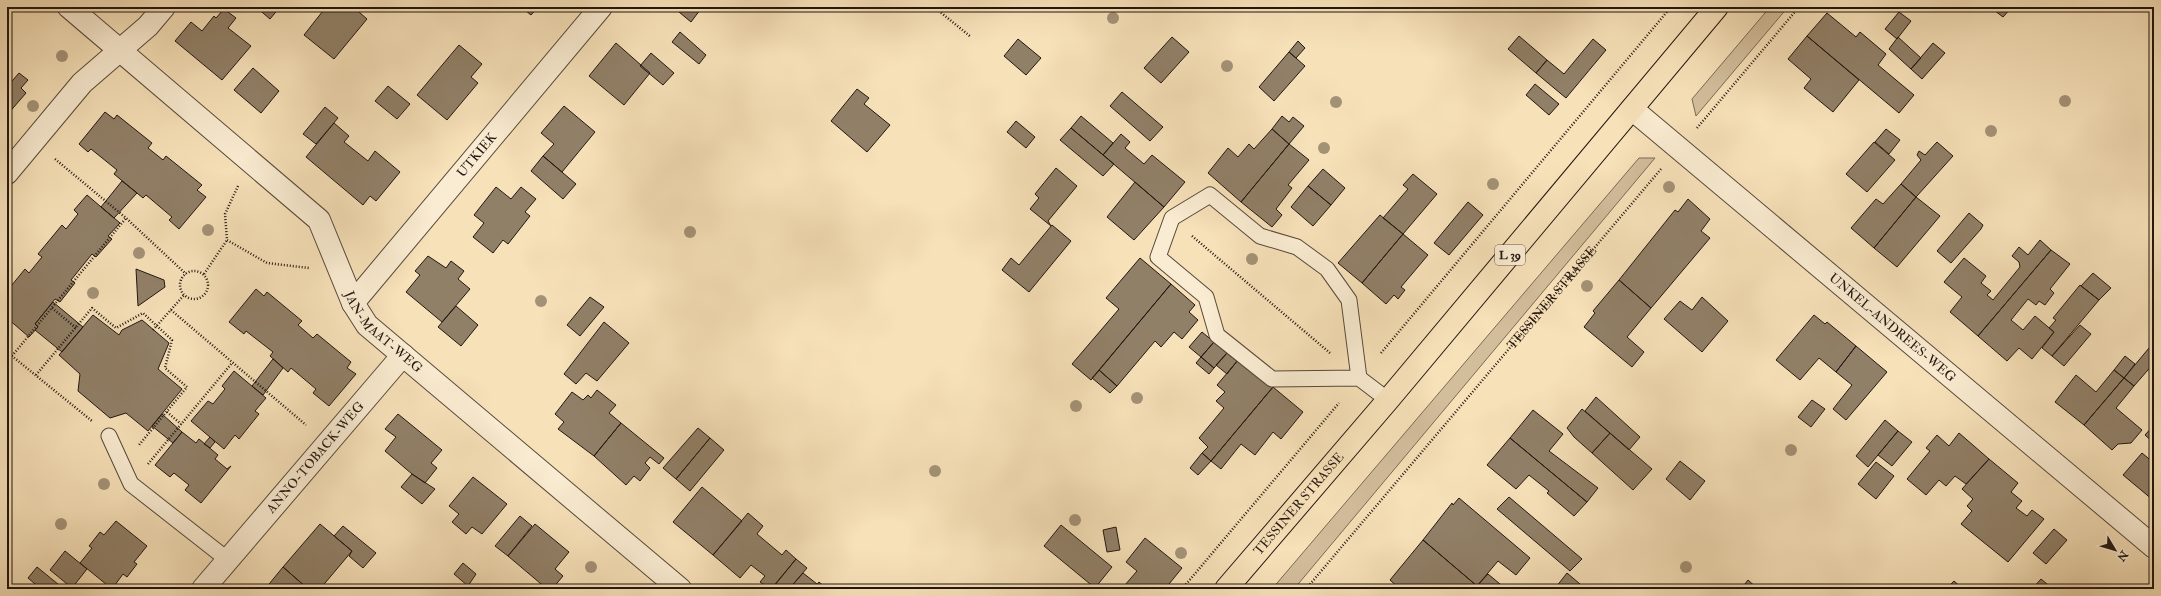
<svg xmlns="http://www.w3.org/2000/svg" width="2161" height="596" font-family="'IM FELL Double Pica',serif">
<rect width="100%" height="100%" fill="#f7e1b9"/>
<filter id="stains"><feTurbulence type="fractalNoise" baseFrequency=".005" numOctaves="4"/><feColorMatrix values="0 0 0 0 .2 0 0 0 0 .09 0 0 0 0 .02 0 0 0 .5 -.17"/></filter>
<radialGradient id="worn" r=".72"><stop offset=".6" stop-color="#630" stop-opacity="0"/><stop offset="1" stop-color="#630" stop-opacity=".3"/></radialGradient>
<path fill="#d3be9c" stroke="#7a6a56" d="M 1770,7 L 1788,7 L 1696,116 L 1692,99 Z
M 1639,158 L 1655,158 L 1294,589 L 1272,589 Z"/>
<path fill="#918068" stroke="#221610" d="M 256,7 L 280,7 L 270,19 Z
M 326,7 L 363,7 L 359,12 L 367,19 L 334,59 L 304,35 Z
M 521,7 L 538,7 L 531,15 Z
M 673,7 L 705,7 L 702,11 L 700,10 L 691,22 Z
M 1990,7 L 2012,7 L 2003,17 Z
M 224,9 L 236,18 L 228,28 L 251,46 L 222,80 L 175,41 L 191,22 L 202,31 L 214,16 L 216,18 Z
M 1899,12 L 1911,21 L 1897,39 L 1885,29 Z
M 1827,13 L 1856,37 L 1860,32 L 1886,54 L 1878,65 L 1914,95 L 1899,113 L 1807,36 Z
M 680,32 L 706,55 L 699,64 L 672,42 Z
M 1519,36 L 1547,60 L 1536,73 L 1508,49 Z
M 1807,36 L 1859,80 L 1833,112 L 1804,88 L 1811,79 L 1788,59 Z
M 1172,37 L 1189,52 L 1161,83 L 1144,68 Z
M 1898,37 L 1921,58 L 1911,69 L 1889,49 Z
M 1018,39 L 1041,58 L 1026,75 L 1004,56 Z
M 1593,39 L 1606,50 L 1566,98 L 1536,73 L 1547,60 L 1564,74 Z
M 1298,41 L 1305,48 L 1296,58 L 1289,52 Z
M 616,43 L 650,73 L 624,105 L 589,76 Z
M 1933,43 L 1945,53 L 1922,79 L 1911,69 Z
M 459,45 L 482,64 L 471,77 L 478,83 L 447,120 L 417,95 Z
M 1289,52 L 1305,66 L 1274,101 L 1259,87 Z
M 651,53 L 674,73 L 663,85 L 640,66 Z
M 253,68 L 279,91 L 261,113 L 234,90 Z
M 19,73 L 28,80 L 21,88 L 26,93 L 7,115 L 7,77 L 12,81 Z
M 1535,84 L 1559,104 L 1549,115 L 1526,95 Z
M 388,86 L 410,104 L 397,119 L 375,101 Z
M 857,89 L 869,98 L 864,104 L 890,125 L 867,152 L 831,121 Z
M 1122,92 L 1163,127 L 1150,141 L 1110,106 Z
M 564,106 L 595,132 L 562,172 L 543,156 L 554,144 L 541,133 Z
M 325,107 L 338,118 L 316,144 L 303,134 Z
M 105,112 L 114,119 L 117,115 L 152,143 L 148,148 L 163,160 L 166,156 L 202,185 L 197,190 L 206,197 L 179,229 L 169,220 L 172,217 L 146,195 L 143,198 L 114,174 L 117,170 L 91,149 L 88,152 L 79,144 Z
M 1081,116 L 1113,143 L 1103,155 L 1071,128 Z
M 1282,116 L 1289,122 L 1293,117 L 1304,126 L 1289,144 L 1272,129 Z
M 1016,121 L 1035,137 L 1026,148 L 1007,132 Z
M 334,123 L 349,136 L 344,142 L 368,161 L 375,151 L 400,172 L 376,201 L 370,196 L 363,205 L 306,157 Z
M 1071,128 L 1114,164 L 1103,176 L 1060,140 Z
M 1272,129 L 1289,144 L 1241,202 L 1208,173 L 1228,148 L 1238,157 L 1249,144 L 1254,149 Z
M 1886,129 L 1900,140 L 1889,154 L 1875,142 Z
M 1121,134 L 1130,142 L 1125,148 L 1144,164 L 1152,155 L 1185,182 L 1164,207 L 1103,155 Z
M 1874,142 L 1895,160 L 1867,192 L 1846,174 Z
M 1937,142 L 1953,156 L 1916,197 L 1901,184 L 1921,160 L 1917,155 L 1919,151 L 1925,155 Z
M 1289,144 L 1309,160 L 1288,185 L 1292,188 L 1276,209 L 1282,215 L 1272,227 L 1241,202 Z
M 543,156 L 576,184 L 563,199 L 531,171 Z
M 1056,168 L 1077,186 L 1048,221 L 1051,226 L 1030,209 L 1039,198 L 1035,194 Z
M 1323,169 L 1345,188 L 1331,205 L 1308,186 Z
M 1413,174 L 1437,194 L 1403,234 L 1383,218 L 1408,189 L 1403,185 Z
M 122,181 L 137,193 L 114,218 L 101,207 Z
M 1135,182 L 1164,207 L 1134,240 L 1107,217 Z
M 1901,184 L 1916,197 L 1874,248 L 1851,228 L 1876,199 L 1883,204 Z
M 1308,186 L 1331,205 L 1313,226 L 1291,207 Z
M 496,187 L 511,199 L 521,187 L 536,199 L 525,212 L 530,216 L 508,244 L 503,240 L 493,253 L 473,237 L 484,223 L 474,215 Z
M 87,195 L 120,223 L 108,236 L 112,239 L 96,257 L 92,254 L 71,280 L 75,283 L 60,302 L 55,299 L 35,324 L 38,327 L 29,337 L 7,318 L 7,291 L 25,269 L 29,273 L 42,257 L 38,254 L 62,225 L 66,229 L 78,214 L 74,210 Z
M 1916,197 L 1940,216 L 1897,267 L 1874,248 Z
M 1688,199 L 1710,219 L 1701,231 L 1710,238 L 1651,308 L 1619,280 L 1675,210 L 1678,212 Z
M 1468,202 L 1483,215 L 1449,255 L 1434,243 Z
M 1969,213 L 1983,225 L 1981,229 L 1951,263 L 1937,251 Z
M 1380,215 L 1403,234 L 1362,283 L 1338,263 Z
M 1052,225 L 1071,241 L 1029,292 L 1002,270 L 1011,258 L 1019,265 Z
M 1403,234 L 1428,255 L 1401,287 L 1405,290 L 1398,299 L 1394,295 L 1386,304 L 1362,283 Z
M 2040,240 L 2051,250 L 1978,336 L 1950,312 L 1962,297 L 1944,282 L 1964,258 L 1986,276 L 1981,283 L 1991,291 L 1987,295 L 1993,300 L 2020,267 L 2019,262 L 2012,256 L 2019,247 L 2028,255 Z
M 2051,250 L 2070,264 L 2050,289 L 2054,293 L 2045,305 L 2039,301 L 2036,305 L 2028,299 L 2011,320 L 2023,330 L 2035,316 L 2054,332 L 2032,359 L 2019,348 L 2007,361 L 1978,336 Z
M 428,256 L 446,268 L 451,261 L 464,271 L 458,279 L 470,289 L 442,322 L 406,292 L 420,275 L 415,271 Z
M 1140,258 L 1171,284 L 1091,380 L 1072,364 L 1119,309 L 1106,298 Z
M 136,269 L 164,280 L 165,287 L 138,306 Z
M 2093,273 L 2111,288 L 2099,300 L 2081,286 Z
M 1619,280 L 1651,308 L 1627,337 L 1644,352 L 1632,367 L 1584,327 L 1595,313 L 1593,311 Z
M 1171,284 L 1195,305 L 1189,312 L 1198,320 L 1182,339 L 1174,332 L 1161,347 L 1155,341 L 1117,386 L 1099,370 Z
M 2080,285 L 2099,300 L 2052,356 L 2042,348 L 2054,332 L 2049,328 L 2056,320 L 2053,318 Z
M 256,289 L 264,296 L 267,292 L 302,321 L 298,325 L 313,338 L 317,334 L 351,362 L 347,368 L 356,374 L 329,406 L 313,393 L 316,389 L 291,368 L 288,372 L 270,356 L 273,352 L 246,331 L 244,334 L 229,322 Z
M 590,297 L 604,307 L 580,336 L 567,325 Z
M 1702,297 L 1728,321 L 1702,352 L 1664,319 L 1680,301 L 1692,310 Z
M 53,302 L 83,327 L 62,352 L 35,330 L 38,327 L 35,324 Z
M 456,306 L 478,325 L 461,346 L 438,327 Z
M 93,315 L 119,335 L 122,330 L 142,320 L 169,343 L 158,369 L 182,389 L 148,431 L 126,413 L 110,418 L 78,391 L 80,374 L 59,355 Z
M 1814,315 L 1825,324 L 1827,322 L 1856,346 L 1836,372 L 1819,358 L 1800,380 L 1776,360 Z
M 604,322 L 629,343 L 597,381 L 586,373 L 576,384 L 564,374 Z
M 2080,325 L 2091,334 L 2064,366 L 2052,356 Z
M 1202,332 L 1214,342 L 1201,357 L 1189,347 Z
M 1214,342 L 1227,353 L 1214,368 L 1201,357 Z
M 2154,342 L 2154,363 L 2134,386 L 2124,378 Z
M 1856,346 L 1887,372 L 1846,420 L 1833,409 L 1852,385 L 1836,372 Z
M 1227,353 L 1237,361 L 1227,374 L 1216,365 Z
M 2125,356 L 2135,364 L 2124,378 L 2114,370 Z
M 1201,357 L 1214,368 L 1209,374 L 1196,363 Z
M 273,359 L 283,368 L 263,395 L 252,386 Z
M 1239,359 L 1273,387 L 1211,461 L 1202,453 L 1208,447 L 1199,438 L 1224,408 L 1216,401 L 1225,392 L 1217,385 Z
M 1099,370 L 1117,386 L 1110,393 L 1092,378 Z
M 2114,370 L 2124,378 L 2084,425 L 2055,402 L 2076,375 L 2096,392 Z
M 234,371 L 266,398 L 255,411 L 259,414 L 239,439 L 235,435 L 224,449 L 191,421 L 208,401 L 213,404 L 225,389 L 222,386 Z
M 2124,378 L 2134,386 L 2116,408 L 2142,430 L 2131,443 L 2118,444 L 2112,450 L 2084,425 Z
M 1273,387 L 1303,412 L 1281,439 L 1273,432 L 1255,455 L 1241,444 L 1221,469 L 1211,461 Z
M 597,390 L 616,405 L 609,413 L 621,423 L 594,456 L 558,429 L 564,422 L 555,414 L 572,392 L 583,400 L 588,395 L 591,398 Z
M 1596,397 L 1640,437 L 1629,450 L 1585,411 Z
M 1812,400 L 1825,409 L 1811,427 L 1798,417 Z
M 1582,409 L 1610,433 L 1592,453 L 1574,437 L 1567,428 Z
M 1533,410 L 1563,434 L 1549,451 L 1598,488 L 1587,502 L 1510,438 Z
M 162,414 L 182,432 L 173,443 L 152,426 Z
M 398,414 L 442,450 L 431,463 L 437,468 L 425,483 L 412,474 L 385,451 L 396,437 L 385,429 Z
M 1885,420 L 1898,431 L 1868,467 L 1856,456 Z
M 621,423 L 664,458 L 659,464 L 650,457 L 645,463 L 650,468 L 640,481 L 634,476 L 626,485 L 594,456 Z
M 2154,425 L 2154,443 L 2145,435 Z
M 698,428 L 710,438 L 676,479 L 663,468 Z
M 1898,431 L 1912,442 L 1892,466 L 1878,455 Z
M 182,432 L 196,443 L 199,439 L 218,455 L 215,459 L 227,469 L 231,466 L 201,503 L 185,490 L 189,485 L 174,473 L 170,477 L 155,465 Z
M 1610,433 L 1652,469 L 1633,490 L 1592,453 Z
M 1959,433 L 1989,459 L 1966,484 L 1955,476 L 1946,486 L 1939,480 L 1926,495 L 1907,479 L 1930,451 L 1926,448 L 1937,435 L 1949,446 Z
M 210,437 L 215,442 L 210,448 L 204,444 Z
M 710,438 L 724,450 L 690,491 L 676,479 Z
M 1510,438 L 1587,502 L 1574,516 L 1547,493 L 1549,491 L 1529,475 L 1516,489 L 1487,465 Z
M 1202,453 L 1211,461 L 1198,475 L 1190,468 Z
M 2142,453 L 2154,463 L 2153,500 L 2123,475 Z
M 1989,459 L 2018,483 L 2011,492 L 2022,501 L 2016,508 L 2027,516 L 2032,510 L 2044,519 L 2008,562 L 1961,524 L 1972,511 L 1967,506 L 1973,499 L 1962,489 Z
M 1680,461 L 1705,481 L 1690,500 L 1666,479 Z
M 1876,462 L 1894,476 L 1876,499 L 1858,484 Z
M 412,474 L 435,489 L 422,504 L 401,487 Z
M 473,477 L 507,504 L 482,534 L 472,527 L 466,534 L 452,522 L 459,514 L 449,506 Z
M 702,487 L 742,521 L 713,555 L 673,522 Z
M 1509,497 L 1582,559 L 1570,571 L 1497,509 Z
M 1459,498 L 1530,558 L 1516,575 L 1498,561 L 1477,586 L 1423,540 L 1452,503 L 1453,505 Z
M 748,513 L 763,526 L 757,534 L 782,555 L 786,550 L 796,559 L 771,589 L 760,582 L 765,576 L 751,565 L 740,578 L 713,555 Z
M 520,516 L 532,526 L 508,556 L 495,546 Z
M 116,521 L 147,546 L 134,562 L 137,564 L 127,577 L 123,574 L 112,589 L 80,563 L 92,548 L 89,546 L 100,532 L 104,535 Z
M 320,524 L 352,551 L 320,589 L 308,589 L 283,567 Z
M 535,524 L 569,552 L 555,569 L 563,576 L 552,589 L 547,589 L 508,556 Z
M 1061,525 L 1112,567 L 1095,588 L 1044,546 Z
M 343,526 L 376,553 L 363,568 L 349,556 L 352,551 L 334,536 Z
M 1116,527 L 1120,550 L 1107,552 L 1103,530 Z
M 2054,529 L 2067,540 L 2046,564 L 2033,553 Z
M 1145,538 L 1182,568 L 1165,589 L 1131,589 L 1125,585 L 1137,571 L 1126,562 Z
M 1423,540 L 1477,586 L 1474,589 L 1400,589 L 1390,580 Z
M 65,551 L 87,569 L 72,588 L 50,570 Z
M 796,559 L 807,568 L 789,589 L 780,589 L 775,585 Z
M 463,563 L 476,574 L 468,586 L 454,574 Z
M 37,567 L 64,589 L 41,589 L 28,578 Z
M 283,567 L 308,589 L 265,589 Z
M 803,573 L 817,584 L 813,589 L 789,589 Z
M 1567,573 L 1586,589 L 1558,589 L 1556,587 Z
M 1488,574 L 1506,589 L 1475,588 Z
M 2041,579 L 2053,589 L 2032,589 Z
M 1748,580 L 1758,589 L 1741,589 Z
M 1954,581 L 1963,589 L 1946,589 Z
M 819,582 L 827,589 L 813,589 Z"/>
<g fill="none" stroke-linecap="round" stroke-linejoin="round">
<defs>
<path id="lane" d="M 1359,378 L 1349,300 L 1327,269 L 1297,247 L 1260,236 L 1210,195 L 1172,218 L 1158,257 L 1206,297 L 1217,335 L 1272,379 L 1359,378 L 1388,400
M 109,436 L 131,484 L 228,560"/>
<g id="street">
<path id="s2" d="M 69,7 L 319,220 L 353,303 L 367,325 L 680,589"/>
<path id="s3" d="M 1632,109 L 2154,547"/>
<path d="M 7,173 L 82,83 L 148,26 L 164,7"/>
<path id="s4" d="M 353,303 L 601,7"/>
<path id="s5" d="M 203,589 L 403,355"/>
</g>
<g id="primary">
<path id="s6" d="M 1226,589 L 1388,400 L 1717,7"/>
</g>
</defs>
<use href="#lane" stroke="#57493a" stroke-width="17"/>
<use href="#street" stroke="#57493a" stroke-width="24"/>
<use href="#primary" stroke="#221610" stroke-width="24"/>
<g stroke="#221610" stroke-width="2.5" stroke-dasharray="1 2" stroke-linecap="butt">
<path d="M 934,7 L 971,37"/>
<path d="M 1697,128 L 1799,7"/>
<path d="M 55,159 L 126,218 L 186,274"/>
<path d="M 238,186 L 225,214 L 227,240 L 267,263 L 309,268"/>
<path d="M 1192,236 L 1330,353"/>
<circle cx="194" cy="285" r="14"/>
<path d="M 204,274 L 227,240"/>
<path d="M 52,308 L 76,328"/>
<path d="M 171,310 L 306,425"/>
<path d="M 153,330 L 184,295"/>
<path d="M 7,352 L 92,421"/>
<path d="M 1381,353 L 1671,7"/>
<path d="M 12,356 L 126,218"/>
<path d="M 36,375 L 92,308 L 116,328 L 143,313 L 172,340 L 165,368 L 187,387 L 139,445"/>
<path d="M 167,412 L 181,424"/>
<path d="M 148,464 L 232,363"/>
<path d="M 1182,589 L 1339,403"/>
<path id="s1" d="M 1306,589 L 1661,169"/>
</g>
<use href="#lane" stroke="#faecd2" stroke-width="15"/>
<use href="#street" stroke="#faecd2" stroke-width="22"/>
<use href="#primary" stroke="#f7e1b9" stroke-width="22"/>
</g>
<g fill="#a49277">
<circle cx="1113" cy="18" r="6"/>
<circle cx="62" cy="56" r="6"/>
<circle cx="1227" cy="66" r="6"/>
<circle cx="2065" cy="101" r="6"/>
<circle cx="1336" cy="102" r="6"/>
<circle cx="33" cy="106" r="6"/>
<circle cx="1991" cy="131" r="6"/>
<circle cx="1324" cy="148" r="6"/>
<circle cx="1493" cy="184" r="6"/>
<circle cx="1669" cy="187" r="6"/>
<circle cx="208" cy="230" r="6"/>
<circle cx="690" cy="232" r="6"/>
<circle cx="139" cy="253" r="6"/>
<circle cx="1252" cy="259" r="6"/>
<circle cx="1587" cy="286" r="6"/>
<circle cx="93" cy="293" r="6"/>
<circle cx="541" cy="301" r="6"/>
<circle cx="1137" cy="398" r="6"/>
<circle cx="1076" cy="406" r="6"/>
<circle cx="1791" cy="450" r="6"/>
<circle cx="935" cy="471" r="6"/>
<circle cx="104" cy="484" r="6"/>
<circle cx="1075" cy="520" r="6"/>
<circle cx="61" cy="524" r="6"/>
<circle cx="1181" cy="553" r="6"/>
<circle cx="591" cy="567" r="6"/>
<circle cx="1686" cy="567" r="6"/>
</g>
<g text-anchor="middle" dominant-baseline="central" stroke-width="4" stroke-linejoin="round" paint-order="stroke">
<rect fill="#faecd2" stroke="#63564a" stroke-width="1" x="1495" y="245" width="30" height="20" rx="3"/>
<g font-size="12" font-weight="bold" fill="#221610">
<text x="1510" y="255">L 39</text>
</g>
<g font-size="13" fill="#221610" stroke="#faecd2">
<text stroke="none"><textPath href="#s4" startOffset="193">UTKIEK</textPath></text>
<text stroke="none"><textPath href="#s1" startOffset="381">TESSINER STRASSE</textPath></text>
<text stroke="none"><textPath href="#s3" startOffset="340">UNKEL-ANDREES-WEG</textPath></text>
<text stroke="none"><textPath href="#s2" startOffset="460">JAN-MAAT-WEG</textPath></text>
<text stroke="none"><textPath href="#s5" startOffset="173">ANNO-TOBACK-WEG</textPath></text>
<text stroke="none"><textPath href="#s6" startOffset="112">TESSINER STRASSE</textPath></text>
</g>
</g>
<rect width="2161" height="596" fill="none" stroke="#f7e1b9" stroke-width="24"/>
<rect x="8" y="8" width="2145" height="580" fill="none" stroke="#221610" stroke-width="2"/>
<rect x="12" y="12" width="2137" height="572" fill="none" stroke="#221610"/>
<g transform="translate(2115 550) rotate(128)" stroke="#faecd2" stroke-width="3" paint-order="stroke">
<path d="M0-3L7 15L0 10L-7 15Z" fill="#221610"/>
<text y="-6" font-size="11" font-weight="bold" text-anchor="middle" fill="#221610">N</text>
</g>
<rect width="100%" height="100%" filter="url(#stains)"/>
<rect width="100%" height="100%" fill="url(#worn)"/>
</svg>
